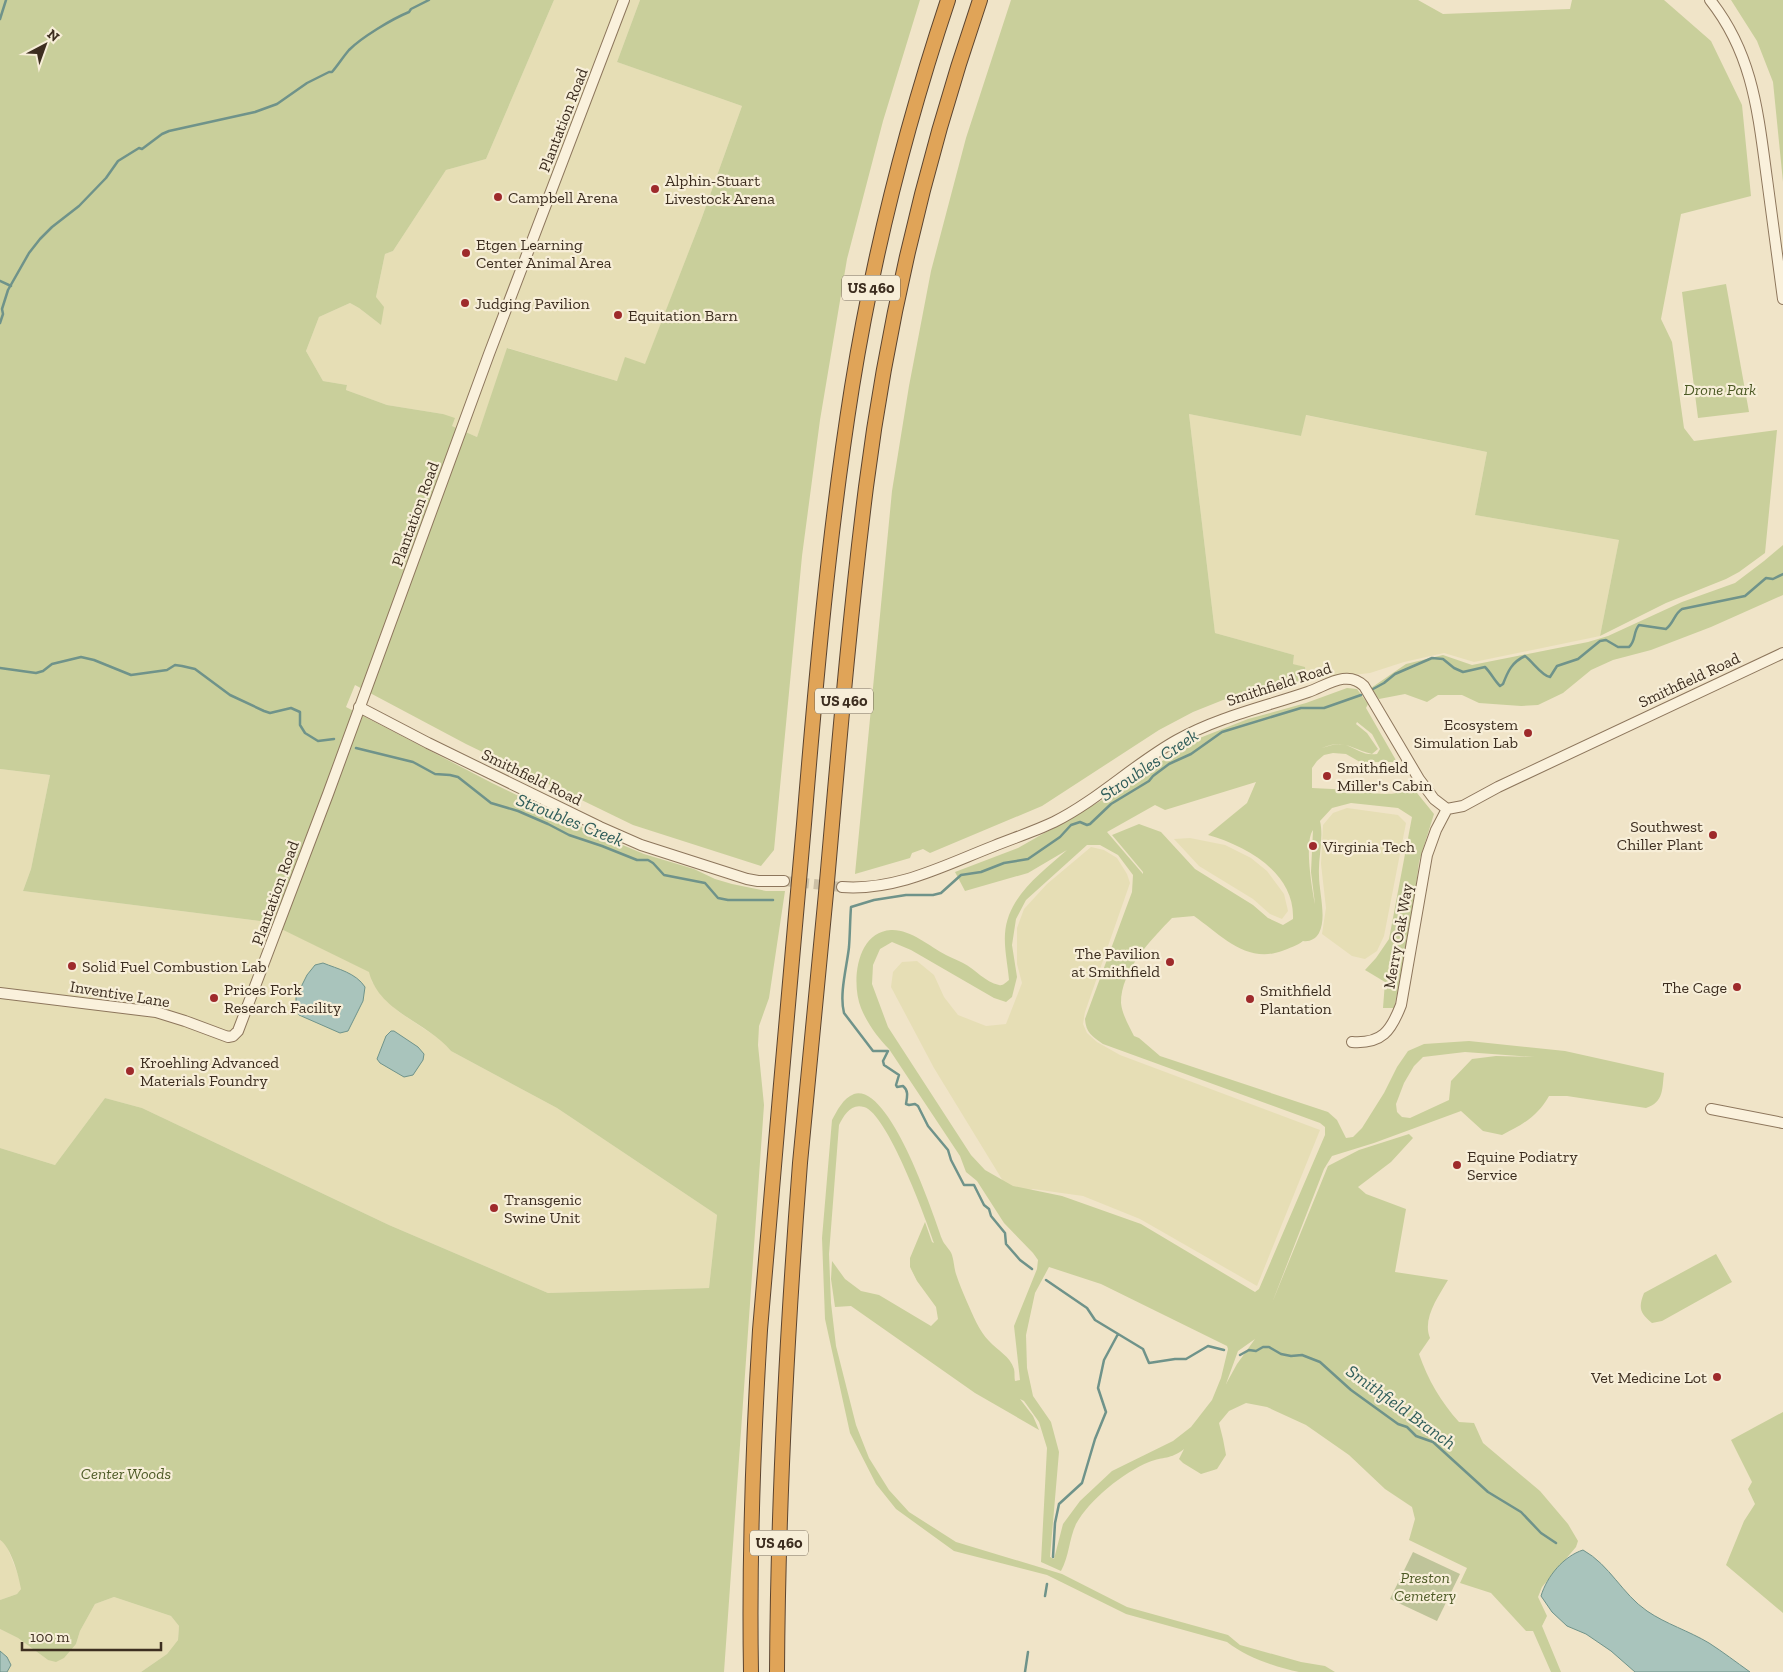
<svg xmlns="http://www.w3.org/2000/svg" width="1783" height="1672" font-family="'Zilla Slab',serif">
<rect width="100%" height="100%" fill="#f0e4c8"/>
<path fill="#e6deb5" d="M 554,0 L 640,0 L 617,62 L 742,106 L 701,220 L 645,365 L 617,381 L 508,348 L 477,437 L 452,426 L 443,414 L 387,405 L 346,390 L 347,385 L 323,381 L 306,351 L 319,317 L 350,303 L 359,308 L 381,325 L 376,297 L 385,254 L 393,251 L 446,170 L 486,159 Z
M 1189,414 L 1301,436 L 1305,415 L 1487,452 L 1475,515 L 1619,540 L 1600,636 L 1474,662 L 1444,653 L 1404,662 L 1370,673 L 1306,680 L 1305,668 L 1293,664 L 1294,655 L 1215,633 Z
M 0,769 L 50,775 L 31,869 L 23,891 L 268,922 L 370,972 L 372,982 L 387,1001 L 399,1012 L 444,1042 L 451,1051 L 557,1108 L 717,1215 L 709,1288 L 548,1293 L 389,1225 L 142,1108 L 105,1098 L 55,1165 L 0,1148 Z
M 1347,808 L 1398,815 L 1406,823 L 1384,936 L 1377,951 L 1365,959 L 1352,956 L 1322,934 L 1326,908 L 1321,864 L 1323,825 L 1333,813 Z
M 1190,838 L 1225,845 L 1251,858 L 1267,871 L 1284,894 L 1288,911 L 1282,919 L 1270,914 L 1253,899 L 1199,866 L 1174,839 Z
M 1091,847 L 1104,850 L 1117,858 L 1127,874 L 1130,883 L 1085,1012 L 1083,1024 L 1087,1033 L 1097,1042 L 1120,1055 L 1320,1130 L 1257,1286 L 1140,1219 L 1083,1196 L 1033,1189 L 1016,1193 L 1003,1181 L 934,1068 L 891,987 L 893,972 L 902,962 L 917,961 L 934,975 L 944,997 L 958,1015 L 986,1026 L 1006,1024 L 1022,983 L 1017,964 L 1017,928 L 1024,909 L 1047,884 Z
M 0,1540 L 6,1544 L 20,1580 L 21,1589 L 17,1594 L 0,1600 Z
M 114,1597 L 171,1616 L 179,1626 L 178,1640 L 167,1654 L 141,1672 L 0,1672 L 0,1629 L 18,1638 L 48,1660 L 76,1644 L 80,1631 L 95,1604 Z"/>
<path fill="#c9cf9b" fill-rule="evenodd" d="M 0,0 L 554,0 L 486,159 L 446,170 L 393,251 L 385,254 L 376,297 L 384,307 L 381,325 L 359,308 L 350,303 L 319,317 L 306,351 L 323,381 L 347,385 L 346,390 L 387,405 L 443,414 L 455,418 L 452,426 L 477,437 L 507,348 L 617,381 L 625,357 L 645,364 L 701,220 L 742,106 L 617,62 L 640,0 L 920,0 L 883,121 L 847,259 L 820,420 L 802,556 L 774,850 L 761,866 L 633,825 L 466,744 L 355,685 L 346,707 L 492,783 L 594,833 L 644,854 L 694,869 L 715,879 L 732,884 L 766,891 L 785,891 L 769,998 L 759,1026 L 758,1045 L 764,1105 L 724,1672 L 141,1672 L 167,1654 L 178,1640 L 179,1626 L 171,1616 L 114,1597 L 95,1604 L 80,1631 L 76,1644 L 64,1658 L 56,1662 L 48,1660 L 18,1638 L 0,1629 L 0,1600 L 17,1594 L 21,1589 C 19,1576 11,1547 0,1540 L 0,1148 L 55,1165 L 105,1098 L 142,1108 L 389,1225 L 548,1293 L 709,1288 L 717,1215 L 557,1108 L 451,1051 C 427,1022 379,1012 369,972 L 267,922 L 23,891 L 31,869 L 50,775 L 0,769 Z
M 1011,0 L 1418,0 L 1443,14 L 1570,9 L 1572,0 L 1664,0 L 1711,41 L 1742,105 L 1751,196 L 1681,214 L 1661,319 L 1672,342 L 1684,428 L 1694,441 L 1777,430 L 1765,553 L 1739,572 L 1726,579 L 1666,603 L 1600,636 L 1619,540 L 1475,515 L 1487,452 L 1306,415 L 1301,436 L 1189,414 L 1215,633 L 1294,655 L 1293,664 L 1305,667 L 1306,680 L 1228,698 L 1193,712 L 1159,730 L 1042,806 L 930,853 L 923,849 L 912,853 L 910,858 L 855,874 L 892,491 L 909,386 L 931,271 L 966,138 Z
M 1731,0 L 1783,0 L 1783,182 L 1773,82 L 1757,41 Z
M 1726,284 L 1749,412 L 1698,418 L 1682,292 Z
M 1783,545 L 1783,595 L 1711,627 L 1651,650 L 1613,660 L 1591,670 L 1563,693 L 1538,705 L 1521,706 L 1479,703 L 1462,695 L 1438,695 L 1427,702 L 1405,694 L 1379,699 L 1371,688 L 1406,664 L 1443,655 L 1472,665 L 1588,642 L 1608,636 L 1682,602 L 1735,583 L 1764,561 Z
M 1347,688 L 1357,689 L 1368,704 L 1366,708 L 1397,762 L 1360,762 L 1346,754 L 1333,753 L 1324,755 L 1317,761 L 1312,768 L 1312,788 C 1325,789 1339,789 1352,790 C 1375,793 1390,798 1413,788 L 1434,814 L 1419,862 L 1410,935 L 1394,1008 L 1383,1008 L 1385,982 L 1365,970 L 1376,958 L 1389,939 L 1412,817 L 1398,808 L 1351,803 L 1332,808 L 1320,821 C 1324,838 1318,858 1319,875 C 1319,892 1327,918 1319,933 C 1316,939 1309,942 1303,941 C 1297,946 1289,948 1282,951 C 1246,964 1221,935 1194,916 L 1172,918 C 1151,940 1121,970 1121,1003 C 1122,1014 1129,1026 1134,1036 L 1139,1038 L 1160,1056 L 1328,1112 L 1337,1120 L 1346,1138 L 1353,1137 L 1362,1128 L 1384,1093 L 1397,1067 L 1408,1051 L 1424,1044 L 1469,1041 L 1565,1051 L 1664,1073 C 1662,1089 1664,1102 1646,1108 L 1567,1096 L 1549,1096 C 1538,1116 1522,1125 1502,1135 L 1483,1131 L 1461,1111 L 1374,1143 L 1332,1156 L 1324,1169 L 1272,1303 L 1328,1166 L 1359,1150 L 1409,1134 L 1413,1138 L 1391,1162 L 1358,1187 L 1366,1194 L 1406,1209 L 1395,1272 L 1448,1280 C 1438,1297 1422,1319 1430,1338 L 1419,1354 C 1428,1380 1441,1402 1459,1422 L 1474,1423 L 1483,1443 L 1540,1491 L 1568,1524 L 1578,1541 L 1576,1547 L 1542,1587 L 1538,1597 L 1547,1616 L 1542,1626 L 1561,1672 L 1551,1672 L 1533,1631 L 1526,1631 L 1491,1593 L 1460,1583 L 1467,1568 L 1409,1540 L 1415,1519 L 1412,1507 L 1385,1489 L 1349,1455 L 1306,1425 L 1267,1407 L 1246,1403 L 1229,1411 L 1219,1423 L 1223,1439 L 1226,1455 L 1217,1469 L 1201,1474 L 1183,1463 L 1179,1459 L 1184,1449 C 1170,1460 1164,1456 1149,1462 C 1124,1472 1089,1500 1076,1524 C 1069,1539 1069,1557 1061,1571 L 1041,1562 L 1047,1448 L 1039,1422 L 1024,1401 L 1020,1399 L 1033,1416 L 1039,1430 L 975,1393 L 851,1306 L 835,1307 L 831,1279 L 832,1261 L 845,1279 L 861,1291 L 879,1295 L 931,1326 L 938,1319 L 936,1307 L 917,1281 L 910,1267 L 910,1258 L 925,1222 L 932,1242 L 934,1243 C 926,1219 887,1113 864,1107 C 851,1103 844,1115 839,1125 L 829,1254 L 831,1303 L 836,1346 L 856,1425 L 869,1458 L 889,1490 L 909,1512 L 956,1542 L 1062,1574 L 1127,1607 L 1228,1635 L 1240,1645 L 1301,1662 L 1325,1666 L 1335,1672 C 1323,1672 1310,1672 1299,1672 C 1275,1667 1246,1657 1227,1642 L 1126,1614 L 1047,1575 L 954,1551 L 896,1509 L 876,1484 L 850,1433 L 825,1319 L 822,1238 L 832,1120 C 837,1111 843,1098 854,1094 C 890,1083 933,1214 942,1239 C 944,1245 950,1249 952,1255 C 954,1261 954,1268 956,1274 C 959,1283 963,1293 967,1302 C 973,1315 979,1331 989,1341 C 998,1351 1010,1356 1014,1369 C 1015,1373 1014,1377 1015,1381 L 1020,1380 L 1014,1326 L 1037,1269 L 1038,1260 L 1033,1253 L 1004,1223 L 977,1181 L 966,1172 L 960,1156 L 889,1049 C 878,1038 867,1023 861,1008 C 851,983 856,932 891,930 C 910,929 929,946 946,955 C 951,958 958,960 963,963 C 975,969 985,982 999,985 C 1003,986 1005,983 1009,980 C 1008,966 1004,949 1005,934 C 1007,897 1041,873 1067,850 L 1028,873 L 965,891 L 955,872 L 1018,848 L 1118,791 L 1192,741 L 1248,719 L 1306,703 ZM 1357,722 L 1372,734 L 1380,749 L 1377,754 C 1364,756 1357,749 1346,745 C 1337,742 1329,746 1322,748 C 1344,738 1351,749 1372,754 L 1378,749 L 1367,733 L 1356,724 ZM 1256,782 L 1247,803 L 1208,835 C 1247,846 1295,873 1293,919 L 1283,925 L 1268,918 L 1253,905 L 1195,869 L 1161,832 L 1139,824 L 1112,835 L 1143,872 L 1143,874 L 1107,832 L 1155,805 L 1165,810 ZM 1313,830 L 1311,872 L 1315,904 C 1312,889 1304,842 1313,830 ZM 1087,845 L 1100,845 L 1118,855 L 1133,875 L 1132,892 L 1085,1019 C 1086,1033 1092,1036 1103,1044 L 1320,1123 L 1325,1127 L 1325,1135 L 1259,1289 L 1255,1292 L 1141,1224 L 1062,1196 L 1013,1186 L 985,1170 L 971,1155 L 888,1027 L 872,984 L 873,965 L 880,949 L 892,942 L 911,950 L 994,998 L 1006,1002 L 1012,997 L 1017,977 L 1012,945 L 1016,919 L 1026,900 ZM 1465,1052 L 1534,1057 L 1496,1056 L 1472,1059 L 1451,1081 L 1449,1100 L 1410,1118 L 1402,1117 L 1397,1112 L 1396,1104 L 1404,1083 L 1414,1066 L 1423,1057 ZM 1049,1267 L 1101,1284 L 1227,1346 L 1228,1349 L 1221,1378 L 1212,1400 L 1191,1427 L 1173,1441 L 1112,1471 L 1080,1501 L 1063,1524 L 1054,1559 L 1050,1557 L 1059,1452 L 1051,1422 L 1033,1396 L 1027,1368 L 1026,1335 L 1035,1293 ZM 1255,1339 L 1237,1364 L 1226,1384 L 1238,1351 Z
M 1716,1254 L 1732,1282 L 1662,1321 L 1652,1323 C 1640,1313 1638,1308 1644,1293 Z
M 1783,1412 L 1783,1613 L 1726,1565 L 1744,1521 L 1755,1504 L 1748,1489 L 1752,1482 L 1731,1440 Z"/>
<path fill="#bfc49a" d="M 1413,1552 L 1460,1574 L 1437,1621 L 1390,1599 Z"/>
<path fill="#a9c4bc" stroke="#6f938a" d="M 323,963 C 338,969 356,973 365,987 L 363,1001 L 348,1031 L 340,1033 L 299,1015 L 296,1007 L 296,997 L 307,975 L 315,965 Z
M 391,1031 L 394,1031 L 418,1047 L 424,1054 L 423,1060 L 413,1075 L 404,1077 L 380,1063 L 377,1059 L 386,1036 Z
M 1583,1550 C 1610,1565 1622,1594 1647,1611 C 1666,1624 1689,1631 1709,1643 C 1723,1652 1736,1662 1750,1672 L 1635,1672 L 1611,1651 L 1586,1634 L 1567,1626 L 1552,1612 L 1541,1596 C 1547,1576 1564,1556 1583,1550 Z
M 0,1651 L 7,1657 L 11,1665 L 7,1672 L 0,1672 Z"/>
<g fill="none" stroke-linecap="round" stroke-linejoin="round">
<path stroke="#6f938a" stroke-width="2.5" d="M 0,19 L 6,0
M 0,281 L 11,286
M 0,323 L 3,314 L 2,309 L 8,290 L 29,253 L 40,239 L 52,227 L 79,206 L 106,178 L 118,161 L 139,148 L 142,149 L 162,134 L 169,131 L 255,112 L 277,104 L 307,83 L 329,72 L 332,72 C 338,65 343,57 349,50 C 362,37 392,19 409,12 L 411,9 L 429,0
M 0,668 L 36,673 L 43,671 L 52,664 L 81,657 L 94,660 L 131,675 L 167,670 L 175,665 L 182,666 L 195,669 L 230,695 L 264,711 L 270,713 L 291,708 L 300,712 L 300,725 L 305,733 L 318,741 L 334,739
M 1373,689 L 1384,683 L 1395,674 L 1432,658 L 1443,659 L 1454,668 L 1463,672 L 1485,667 C 1491,673 1494,680 1500,686 L 1503,684 C 1508,671 1512,662 1525,656 C 1533,662 1542,676 1550,677 L 1557,666 L 1578,659 L 1600,641 L 1606,640 L 1618,647 L 1629,647 C 1636,641 1633,632 1639,625 L 1666,629 C 1674,623 1674,614 1682,609 L 1745,596 L 1766,578 L 1773,579 L 1783,574
M 356,748 L 413,762 L 435,774 L 450,775 L 458,777 L 491,803 L 518,811 L 548,824 L 569,835 L 602,846 L 637,860 L 648,860 L 653,863 L 664,875 L 705,883 L 718,898 L 728,900 L 773,900
M 1032,1269 L 1020,1260 L 1006,1244 L 1005,1233 L 991,1216 L 989,1209 L 984,1205 L 974,1185 L 964,1185 L 951,1160 L 948,1150 L 928,1126 L 918,1106 L 915,1104 L 909,1105 L 906,1104 C 907,1097 909,1091 903,1086 L 897,1087 L 896,1085 L 899,1075 L 884,1065 L 883,1061 L 888,1051 L 873,1051 L 844,1013 C 839,994 847,966 849,947 C 850,934 850,920 851,907 L 874,900 L 906,895 L 933,895 L 941,893 L 961,875 L 981,872 L 1004,863 L 1028,859 L 1060,837 L 1071,825 L 1080,822 L 1087,825 L 1090,824 L 1111,804 L 1149,781 L 1153,776 L 1169,764 L 1191,754 L 1222,732 L 1301,708 L 1324,708 L 1361,695
M 1046,1280 L 1087,1308 L 1095,1320 L 1143,1349 L 1149,1363 L 1175,1359 L 1186,1359 L 1208,1346 L 1224,1350
M 1240,1355 L 1249,1350 L 1256,1351 L 1263,1347 L 1269,1347 L 1281,1354 L 1291,1356 L 1302,1355 L 1320,1362 L 1351,1390 L 1398,1424 L 1407,1427 L 1416,1436 L 1433,1442 L 1488,1492 L 1521,1512 L 1541,1533 L 1556,1543
M 1053,1557 L 1055,1523 L 1059,1504 L 1082,1483 L 1095,1439 L 1106,1412 L 1098,1388 L 1104,1360 L 1118,1334
M 1045,1596 L 1047,1584
M 1025,1672 L 1028,1652"/>
<path stroke="#ccc0a6" stroke-width="10" stroke-dasharray="10 5" stroke-linecap="butt" d="M 784,881 L 842,887"/>
<defs>
<path id="minor" d="M 1710,0 C 1753,54 1758,113 1767,179 C 1772,219 1778,259 1783,299
M 359,707 L 428,743 L 600,827 L 641,845 L 747,879 L 758,881 L 784,881
M 842,887 C 897,891 945,865 994,846 C 1014,838 1035,831 1054,822 C 1098,800 1134,764 1177,740 C 1218,717 1264,707 1308,692 C 1326,686 1347,669 1364,686 L 1419,779 L 1434,799 L 1447,809 L 1463,806 L 1498,787 L 1783,653
M 0,993 L 156,1012 L 185,1021 L 228,1037 L 233,1036 L 238,1031 L 328,794 L 489,354 L 624,0
M 1352,1042 C 1382,1044 1391,1031 1401,1005 L 1427,855 L 1436,830 L 1447,809
M 1711,1109 L 1783,1123"/>
<path id="highway" d="M 751,1672 C 749,1558 753,1444 760,1330 C 774,1161 789,993 804,824 C 816,678 829,532 852,387 C 873,256 906,126 948,0
M 777,1672 C 778,1502 787,1332 800,1163 C 808,1073 818,983 826,893 C 838,757 849,622 866,487 C 887,322 926,158 980,0"/>
</defs>
<use href="#minor" stroke="#8d765c" stroke-width="12"/>
<use href="#highway" stroke="#5b4430" stroke-width="16"/>
<use href="#minor" stroke="#faf1dc" stroke-width="10"/>
<use href="#highway" stroke="#e0a458" stroke-width="14"/>
</g>
<g fill="#9e2a2b" stroke="#f7eed8" stroke-width="2">
<circle cx="655" cy="189" r="5"/>
<circle cx="498" cy="197" r="5"/>
<circle cx="466" cy="253" r="5"/>
<circle cx="465" cy="303" r="5"/>
<circle cx="618" cy="315" r="5"/>
<circle cx="1528" cy="733" r="5"/>
<circle cx="1327" cy="776" r="5"/>
<circle cx="1713" cy="835" r="5"/>
<circle cx="1313" cy="846" r="5"/>
<circle cx="1170" cy="962" r="5"/>
<circle cx="72" cy="966" r="5"/>
<circle cx="1737" cy="987" r="5"/>
<circle cx="214" cy="998" r="5"/>
<circle cx="1250" cy="999" r="5"/>
<circle cx="130" cy="1071" r="5"/>
<circle cx="1457" cy="1165" r="5"/>
<circle cx="494" cy="1208" r="5"/>
<circle cx="1717" cy="1377" r="5"/>
</g>
<g text-anchor="middle" dominant-baseline="central" stroke-width="4.5" stroke-linejoin="round" paint-order="stroke">
<g fill="#f7eed8" stroke="#756857" stroke-width="1">
<rect x="842" y="275.5" width="58" height="25" rx="4"/>
<rect x="815" y="688.5" width="58" height="25" rx="4"/>
<rect x="750" y="1530.5" width="58" height="25" rx="4"/>
</g>
<g font-size="15" font-weight="bold" fill="#3d2e20">
<text x="871" y="288">US 460</text>
<text x="844" y="701">US 460</text>
<text x="779" y="1543">US 460</text>
</g>
<g font-size="16" fill="#3d2e20" stroke="#f7eed8">
<text transform="translate(563 120) rotate(-69)">Plantation Road</text>
<text transform="translate(415 514) rotate(-70)">Plantation Road</text>
<text transform="translate(1689 680) rotate(-25)">Smithfield Road</text>
<text transform="translate(1279 684) rotate(-18)">Smithfield Road</text>
<text transform="translate(532 777) rotate(26)">Smithfield Road</text>
<text transform="translate(275 893) rotate(-70)">Plantation Road</text>
<text transform="translate(1398 936) rotate(-80)">Merry Oak Way</text>
<text transform="translate(120 994) rotate(9)">Inventive Lane</text>
</g>
<g font-size="16" fill="#3d2e20" stroke="#f7eed8" text-anchor="start">
<text x="665" y="180">Alphin-Stuart<tspan x="665" dy="18">Livestock Arena</tspan></text>
<text x="508" y="197">Campbell Arena</text>
<text x="476" y="244">Etgen Learning<tspan x="476" dy="18">Center Animal Area</tspan></text>
<text x="475" y="303">Judging Pavilion</text>
<text x="628" y="315">Equitation Barn</text>
<text x="1518" y="724" text-anchor="end">Ecosystem<tspan x="1518" dy="18">Simulation Lab</tspan></text>
<text x="1337" y="767">Smithfield<tspan x="1337" dy="18">Miller's Cabin</tspan></text>
<text x="1703" y="826" text-anchor="end">Southwest<tspan x="1703" dy="18">Chiller Plant</tspan></text>
<text x="1323" y="846">Virginia Tech</text>
<text x="1160" y="953" text-anchor="end">The Pavilion<tspan x="1160" dy="18">at Smithfield</tspan></text>
<text x="82" y="966">Solid Fuel Combustion Lab</text>
<text x="1727" y="987" text-anchor="end">The Cage</text>
<text x="224" y="989">Prices Fork<tspan x="224" dy="18">Research Facility</tspan></text>
<text x="1260" y="990">Smithfield<tspan x="1260" dy="18">Plantation</tspan></text>
<text x="140" y="1062">Kroehling Advanced<tspan x="140" dy="18">Materials Foundry</tspan></text>
<text x="1467" y="1156">Equine Podiatry<tspan x="1467" dy="18">Service</tspan></text>
<text x="504" y="1199">Transgenic<tspan x="504" dy="18">Swine Unit</tspan></text>
<text x="1707" y="1377" text-anchor="end">Vet Medicine Lot</text>
</g>
<g font-size="16" font-style="italic" fill="#4d5a26" stroke="#f7eed8">
<text x="1720" y="389">Drone Park</text>
<text x="126" y="1473">Center Woods</text>
<text x="1425" y="1577">Preston<tspan x="1425" dy="18">Cemetery</tspan></text>
</g>
<g font-size="18" font-style="italic" fill="#2f5d5a" stroke="#f7eed8">
<text transform="translate(1149 765) rotate(-34)">Stroubles Creek</text>
<text transform="translate(570 820) rotate(22)">Stroubles Creek</text>
<text transform="translate(1401 1407) rotate(36)">Smithfield Branch</text>
</g>
</g>
<g transform="translate(45 45) rotate(41)" stroke="#f7eed8" stroke-width="4" paint-order="stroke">
<path d="M0-4L9 19L0 12L-9 19Z" fill="#3d2e20"/>
<text y="-8" font-size="14" font-weight="bold" text-anchor="middle" fill="#3d2e20">N</text>
</g>
<path d="M22 1642v8h139v-8" fill="none" stroke="#3d2e20" stroke-width="2.5"/>
<text x="30" y="1642" font-size="15" fill="#3d2e20" stroke="#f7eed8" stroke-width="4" paint-order="stroke">100 m</text>
</svg>
